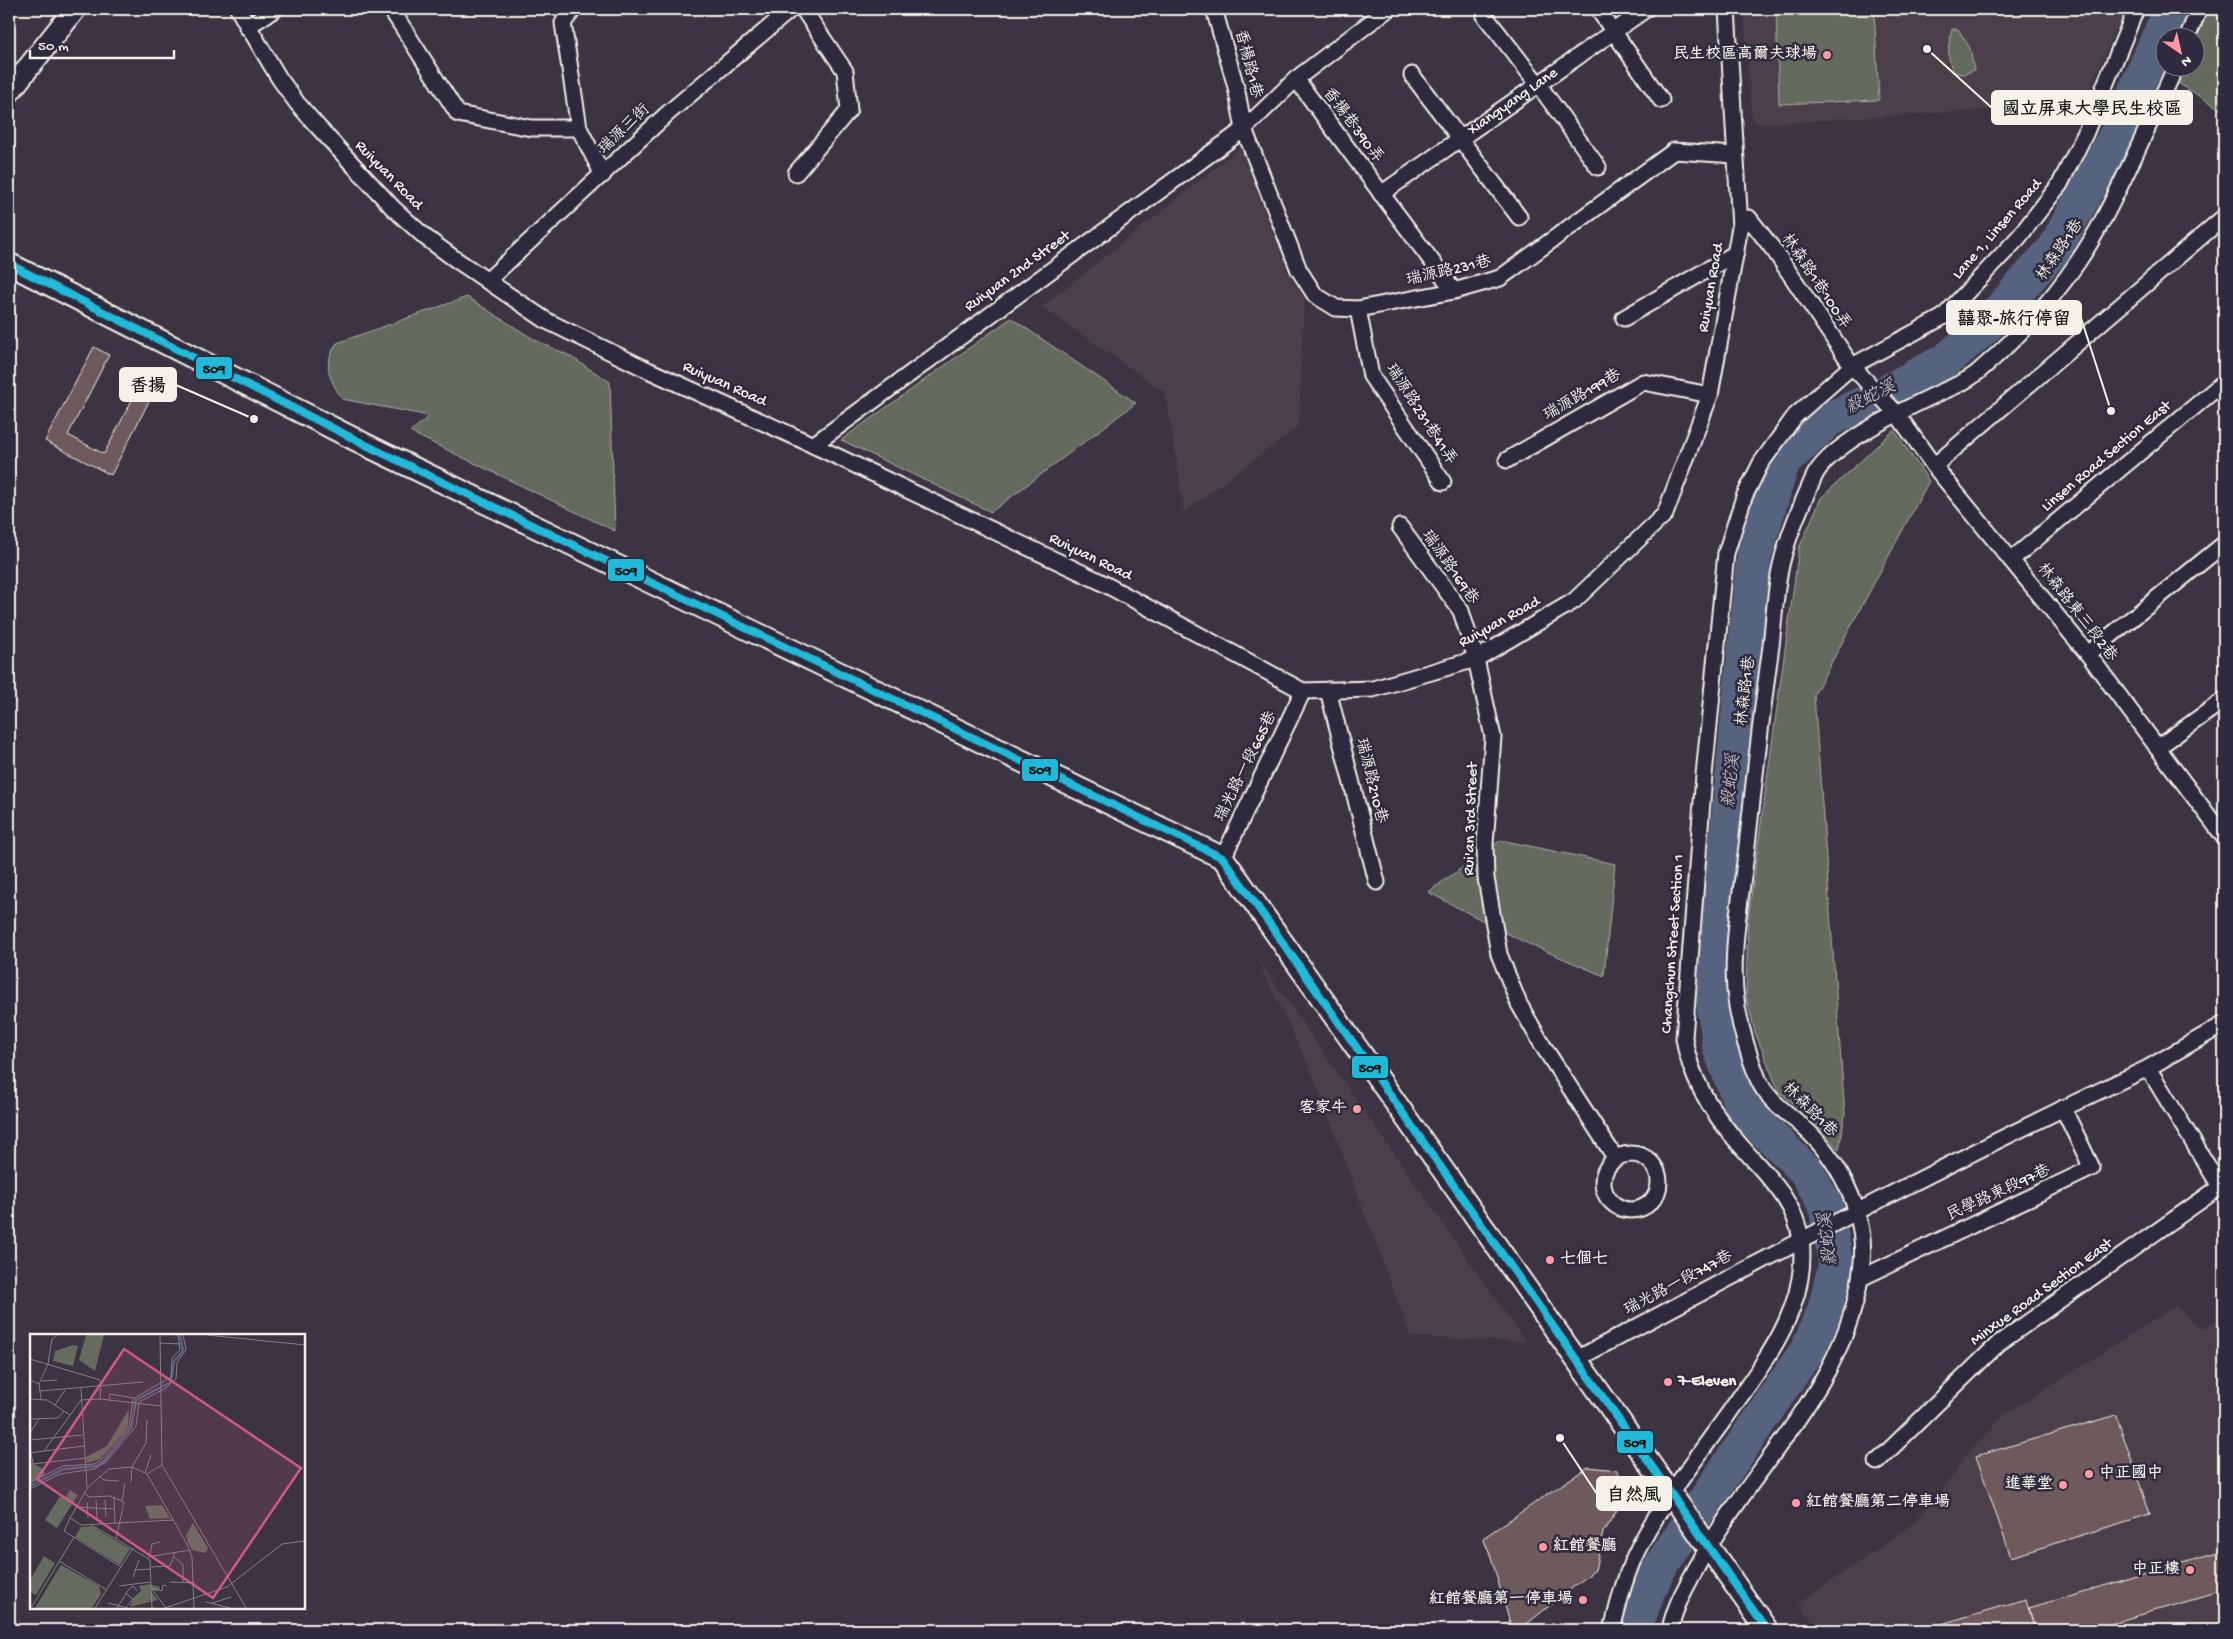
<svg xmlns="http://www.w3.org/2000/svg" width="2233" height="1639" font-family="'Gochi Hand','LXGW WenKai TC',sans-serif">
<rect width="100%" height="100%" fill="#3c3443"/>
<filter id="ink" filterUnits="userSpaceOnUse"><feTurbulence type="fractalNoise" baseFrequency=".02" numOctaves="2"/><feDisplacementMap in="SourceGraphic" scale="10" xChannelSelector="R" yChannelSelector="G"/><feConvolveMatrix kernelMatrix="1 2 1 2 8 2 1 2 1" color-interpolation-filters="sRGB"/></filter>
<g filter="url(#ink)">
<path fill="#4b3f4a" d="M 1744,9 L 2125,9 L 2089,89 L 2078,100 L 2063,105 L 1760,124 L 1752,118 Z
M 1240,148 L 1289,275 L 1304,298 L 1299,426 L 1184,512 L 1166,393 L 1042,307 Z
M 1255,955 L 1526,1342 L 1411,1337 L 1312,1073 Z
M 2176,1306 L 2201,1329 L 2224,1319 L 2224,1630 L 1818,1630 L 1799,1603 L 1908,1528 L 1942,1492 L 1965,1456 L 2006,1414 Z"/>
<path fill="#656b5e" stroke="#acaea3" d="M 1776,9 L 1874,9 L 1879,100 L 1779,104 Z
M 2207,9 L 2224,9 L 2224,111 L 2178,83 L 2184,68 L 2196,68 L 2196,39 Z
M 1952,29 L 1958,29 L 1970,48 L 1974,70 L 1964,74 L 1955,73 C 1946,62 1948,42 1952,29 Z
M 467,297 L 535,340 L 568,355 L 610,382 L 615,531 L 410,432 L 429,416 L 342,399 C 329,378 322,365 337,343 Z
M 1011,318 L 1136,403 L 991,512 L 841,440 Z
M 1894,430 L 1929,481 L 1814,695 L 1845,1115 L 1839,1150 L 1809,1116 L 1779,1092 L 1755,1032 L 1746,997 L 1748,918 L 1799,548 L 1821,498 Z
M 1501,840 L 1615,864 L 1604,976 L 1522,941 L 1428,892 Z"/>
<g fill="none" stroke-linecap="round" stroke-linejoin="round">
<path stroke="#56637f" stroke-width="35" d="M 1636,1630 L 1635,1625 L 1656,1573 L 1808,1349 L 1824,1312 L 1836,1264 L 1826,1206 L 1806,1171 L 1743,1109 L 1720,1048 L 1712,991 L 1754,556 L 1782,463 L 1828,420 L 1879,396 L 1945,361 L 1985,327 L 2055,248 L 2115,138 L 2171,9"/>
</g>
<path fill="#6e5a5b" stroke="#f4f1e8" d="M 94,347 L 109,355 L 68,435 L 104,454 L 145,375 L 159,382 L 111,475 L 45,441 Z
M 2116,1415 L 2150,1514 L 2011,1557 L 1976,1456 Z
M 1588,1467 L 1617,1470 L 1629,1491 L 1603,1532 L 1595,1570 L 1519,1630 L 1512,1630 L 1491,1557 L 1483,1538 Z
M 2224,1550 L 2224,1591 L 2089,1630 L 2035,1630 L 2029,1608 Z
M 2224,1591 L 2224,1610 L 2219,1592 Z
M 2026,1599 L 2035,1630 L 1921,1630 Z"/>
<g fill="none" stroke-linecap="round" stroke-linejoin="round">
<defs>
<g id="street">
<path d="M 238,9 L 279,78 L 297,103 L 318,127 L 393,208 L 425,237 L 455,259 L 547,321 L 648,370 L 813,445 L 1099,581 L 1303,691 L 1373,689 L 1476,659 L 1574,601 L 1665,514 L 1710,395 L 1740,227 L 1727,9"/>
<path d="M 391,9 L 458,114 L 531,128 L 579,128"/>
<path d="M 574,9 L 563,23 L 579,128 L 603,175"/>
<path d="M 1214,9 L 1236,87 L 1244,129 L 1299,270 L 1315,295 L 1336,308 L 1358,309 L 1454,291 L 1500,278 L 1674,151 L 1735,155"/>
<path d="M 1598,9 L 1661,100"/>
<path d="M 1485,16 L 1538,84 L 1598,167"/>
<path d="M 247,27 L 275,9"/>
<path d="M 2187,38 L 2199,9"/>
<path d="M 1412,75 L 1519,217"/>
<path d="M 1296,79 L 1454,291"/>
<path d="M 796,173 L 849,110 L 845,71 L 803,9"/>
<path id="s1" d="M 1381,194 L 1646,9"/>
<path d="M 1749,218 L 1776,253 L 1852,366 L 1897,414 L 1934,466 L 2088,654 L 2224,837"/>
<path d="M 487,281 L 667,114 L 791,9"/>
<path d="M 1358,309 L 1371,376 L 1443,482"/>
<path d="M 1624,318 L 1736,253"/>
<path d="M 813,445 L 1244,129 L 1296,79 L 1388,9"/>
<path d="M 1507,460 L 1643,382 L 1710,395"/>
<path d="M 1934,466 L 2224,217"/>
<path d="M 1400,527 L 1461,611 L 1476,659 L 1493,737 L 1485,844 L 1486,878 L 1499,954 L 1519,1004 L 1543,1046 L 1616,1159"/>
<path d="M 2011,560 L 2224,382"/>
<path d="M 2088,654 L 2224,544"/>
<path d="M 1328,690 L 1377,882"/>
<path d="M 2157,748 L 2224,700"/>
<path d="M 1223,858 L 1303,691"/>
<path d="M 2224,1024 L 2148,1068 L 2224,1193"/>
<circle cx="1631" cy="1182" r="28"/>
<path d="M 1861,1278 L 2092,1168 L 2063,1108"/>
<path d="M 1575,1360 C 1764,1259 1954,1159 2148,1068"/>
<path d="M 1877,1462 L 1999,1343 L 2224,1184"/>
<path d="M 1612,1630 C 1619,1601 1626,1571 1640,1545 C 1665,1497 1700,1454 1731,1410 C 1766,1359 1809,1306 1801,1240 C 1795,1200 1766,1175 1741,1146 C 1714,1116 1690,1079 1684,1038 L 1704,775 L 1726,553 L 1744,497 L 1761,463 L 1795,416 L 1852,366 L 1943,317 L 2019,237 L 2060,184 L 2085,134 L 2136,9"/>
<path d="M 1670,1630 C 1675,1603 1690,1580 1703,1556 C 1758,1459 1852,1379 1862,1262 C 1867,1213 1838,1157 1801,1125 C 1785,1111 1767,1100 1758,1079 C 1747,1051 1738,1022 1735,991 C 1731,943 1743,885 1748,837 C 1755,773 1762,709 1771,646 C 1774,619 1775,591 1781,565 C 1788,535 1801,506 1813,479 C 1826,445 1906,409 1939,393 C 1953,387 1968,381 1979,371 C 2015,340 2050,303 2077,263 C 2099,231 2116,194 2133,159 C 2147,128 2162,98 2175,68"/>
</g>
<path id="secondary" d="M 9,92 L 75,9
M 9,264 L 372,448 L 1223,858 L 1767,1630"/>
</defs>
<use href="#street" stroke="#f4f1e8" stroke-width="19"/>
<use href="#secondary" stroke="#f4f1e8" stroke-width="25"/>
<use href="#street" stroke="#2f2a3d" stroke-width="15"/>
<use href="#secondary" stroke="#2f2a3d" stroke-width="21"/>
<defs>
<path id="bus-1" d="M 9,264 L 372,448 L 1223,858 L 1767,1630"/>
</defs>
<use href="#bus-1" stroke="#2f2a3d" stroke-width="11"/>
<use href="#bus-1" stroke="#20b9da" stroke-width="8"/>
</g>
</g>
<g fill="#ff9aa2" stroke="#2f2a3d" stroke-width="2">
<circle cx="1827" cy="55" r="5"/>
<circle cx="1357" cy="1109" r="5"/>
<circle cx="1550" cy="1260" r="5"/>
<circle cx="1668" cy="1382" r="5"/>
<circle cx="2089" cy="1474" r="5"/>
<circle cx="2063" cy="1485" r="5"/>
<circle cx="1796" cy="1503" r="5"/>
<circle cx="1543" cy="1547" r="5"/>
<circle cx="2190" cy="1570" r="5"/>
<circle cx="1583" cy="1600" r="5"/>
</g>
<g text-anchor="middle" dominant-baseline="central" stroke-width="5" stroke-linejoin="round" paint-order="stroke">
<g font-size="16" font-weight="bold" fill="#f4f1e8" stroke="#2f2a3d" text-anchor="end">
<text x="1817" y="55">民生校區高爾夫球場</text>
<text x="1347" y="1109">客家牛</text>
<text x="1560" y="1260" text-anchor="start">七個七</text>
<text x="1678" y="1382" text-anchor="start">7-Eleven</text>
<text x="2099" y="1474" text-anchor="start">中正國中</text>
<text x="2053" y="1485">進華堂</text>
<text x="1806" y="1503" text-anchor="start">紅館餐廳第二停車場</text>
<text x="1553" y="1547" text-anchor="start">紅館餐廳</text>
<text x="2180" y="1570">中正樓</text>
<text x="1573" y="1600">紅館餐廳第一停車場</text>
</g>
<g font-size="16" fill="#f4f1e8" stroke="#2f2a3d">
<text transform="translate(1247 64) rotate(76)">香楊路1巷</text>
<text stroke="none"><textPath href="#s1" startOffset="161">Xiangyang Lane</textPath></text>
<text transform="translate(1352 126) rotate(53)">香揚巷390弄</text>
<text transform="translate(625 130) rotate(-44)">瑞源三街</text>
<text transform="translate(388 176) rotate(46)">Ruiyuan Road</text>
<text transform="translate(1998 230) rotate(-49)">Lane 1, Linsen Road</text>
<text transform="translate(2061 251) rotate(-56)">林森路1巷</text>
<text transform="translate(1018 272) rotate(-36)">Ruiyuan 2nd Street</text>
<text transform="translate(1449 272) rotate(-13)">瑞源路231巷</text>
<text transform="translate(1815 282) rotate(56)">林森路1巷100弄</text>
<text transform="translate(1712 288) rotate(-80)">Ruiyuan Road</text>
<text transform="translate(724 385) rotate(24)">Ruiyuan Road</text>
<text transform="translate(1583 396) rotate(-30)">瑞源路199巷</text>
<text transform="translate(1420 415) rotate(57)">瑞源路231巷41弄</text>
<text transform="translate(2107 457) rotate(-40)">Linsen Road Section East</text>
<text transform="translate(1090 558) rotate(26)">Ruiyuan Road</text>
<text transform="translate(1449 568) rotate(55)">瑞源路169巷</text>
<text transform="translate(2076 613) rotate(52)">林森路東三段2巷</text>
<text transform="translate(1500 623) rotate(-29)">Ruiyuan Road</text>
<text transform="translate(1747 691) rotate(-83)">林森路1巷</text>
<text transform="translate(1247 767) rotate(-64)">瑞光路一段665巷</text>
<text transform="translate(1370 781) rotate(76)">瑞源路210巷</text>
<text transform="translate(1472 819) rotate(-88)">Rui'an 3rd Street</text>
<text transform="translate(1674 944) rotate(-86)">Changchun Street Section 1</text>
<text transform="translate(1809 1111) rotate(45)">林森路1巷</text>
<text transform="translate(1999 1194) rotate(-25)">民學路東段97巷</text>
<text transform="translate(1679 1284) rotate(-28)">瑞光路一段747巷</text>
<text transform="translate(2042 1293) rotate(-36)">Minxue Road Section East</text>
</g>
<g font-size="18" font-style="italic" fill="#b5b8be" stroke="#2f2a3d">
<text transform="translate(1871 398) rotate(-27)">殺蛇溪</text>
<text transform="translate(1732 781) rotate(-84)">殺蛇溪</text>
<text transform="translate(1829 1239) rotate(-97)">殺蛇溪</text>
</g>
</g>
<g transform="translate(30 1334)">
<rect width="275" height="275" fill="#3c3443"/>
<path d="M 56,1 L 74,1 L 65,37 L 49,26 ZM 43,11 L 48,12 L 43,32 L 23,27 L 25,17 ZM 99,75 L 98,92 L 94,98 L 70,125 L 57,129 L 56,123 L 77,112 ZM 0,128 L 12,134 L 15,141 L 1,149 ZM 40,156 L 48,161 L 27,194 L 15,186 L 30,162 L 35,165 ZM 132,171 L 140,184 L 120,185 L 115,172 ZM 163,189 L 178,214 L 176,219 L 162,216 L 157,206 L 156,201 ZM 61,192 L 100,215 L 90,231 L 45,203 L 51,193 ZM 14,222 L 25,229 L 6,261 L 0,258 L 0,246 ZM 31,231 L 69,252 L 71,260 L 62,274 L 5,274 ZM 119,250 L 130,253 L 129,257 L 120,256 L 128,266 L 100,273 L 103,264 L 111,257 L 109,252 Z" fill="#656b5e"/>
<path fill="none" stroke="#56637f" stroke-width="2.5" d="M 144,27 L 153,17 L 150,1M 0,152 L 34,135 L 67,132 L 74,127 L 101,94 L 106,66 L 141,48 L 144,27"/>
<path fill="none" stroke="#868085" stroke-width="1" d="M 130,1 L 132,131 L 216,274M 177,1 L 275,11M 130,9 L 150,10M 0,25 L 70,46 L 71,52 L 70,65 L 51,66 L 14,117 L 0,119M 0,46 L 9,50 L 10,57M 12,47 L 27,46M 9,50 L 18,30 L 22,5 L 28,1M 51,54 L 57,154M 0,65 L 17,66 L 40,81M 11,65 L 10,57 L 113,48M 70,65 L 131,72M 79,66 L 80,60 L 104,64M 25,71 L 35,56M 0,85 L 28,84 L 34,77M 0,99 L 9,85M 0,106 L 53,101M 14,117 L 54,112M 1,119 L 3,130 L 55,124M 115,139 L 121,121M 117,140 L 132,131M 69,142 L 74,146 L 89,147M 101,148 L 102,133 L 116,109 L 117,86M 0,149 L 33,132 L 65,130 L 73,124 L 99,93 L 103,65 L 141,43 L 142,24 L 150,16 L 148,1M 0,155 L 30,140 L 64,135 L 76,128 L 106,92 L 109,68 L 136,54 L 146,45 L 147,28 L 156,16 L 153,1M 54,159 L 59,163 L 80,162 L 94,168 L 86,205 L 120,226 L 122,274M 84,163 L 85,189M 66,166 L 67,184M 75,166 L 76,183M 92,167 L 95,149M 57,168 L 58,184M 47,173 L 84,175M 40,184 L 34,197 L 91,233M 143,186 L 51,191 L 40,184 L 58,153 L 79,135 L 102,133 L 117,140 L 157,210 L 162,223 L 164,274M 61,191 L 86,205M 120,221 L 122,210 L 130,208M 118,223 L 160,216M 144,223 L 153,231 L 153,249M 29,227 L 77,256M 121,233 L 140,232 L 145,218M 104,236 L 120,235M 103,243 L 109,226M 140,248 L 165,249M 89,252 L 120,248M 122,254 L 132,257 L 133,251 L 137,252M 122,255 L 136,274M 95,259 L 103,265 L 97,272M 176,268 L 200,274M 78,269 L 98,274M 182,269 L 201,263M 1,274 L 44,203M 65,274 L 103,214M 87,274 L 99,255 L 103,252 L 107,257M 135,274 L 197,253 L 252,210 L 275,207"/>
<path fill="#d15985" fill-opacity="0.15" stroke="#d15985" stroke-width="2.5" d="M 94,15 L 271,134 L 183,264 L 7,145 Z"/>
<rect width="275" height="275" fill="none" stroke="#f4f1e8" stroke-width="2.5"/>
</g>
<path fill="none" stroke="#f4f1e8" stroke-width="2" d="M1927 49L1992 108M2111 411L2081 318M254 419L176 385M1560 1438L1597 1494"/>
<g fill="#f4f1e8" stroke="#2f2a3d" stroke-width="2">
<circle cx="1927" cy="49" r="5"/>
<circle cx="2111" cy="411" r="5"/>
<circle cx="254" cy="419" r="5"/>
<circle cx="1560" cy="1438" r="5"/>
</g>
<g fill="#f4f1e8" stroke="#f4f1e8" stroke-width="2">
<rect x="1992" y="91" width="200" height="33" rx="5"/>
<rect x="1947" y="301" width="134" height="33" rx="5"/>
<rect x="120" y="368" width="56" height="33" rx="5"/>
<rect x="1597" y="1477" width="74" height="33" rx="5"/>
</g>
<g font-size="18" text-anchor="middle" font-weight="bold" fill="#111">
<text x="2092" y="114">國立屏東大學民生校區</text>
<text x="2014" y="324">囍聚-旅行停留</text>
<text x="148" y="391">香揚</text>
<text x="1634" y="1500">自然風</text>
</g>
<g stroke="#2f2a3d" stroke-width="2">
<rect x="195" y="356" width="38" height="24" rx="5" fill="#20b9da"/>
<rect x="607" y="558" width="38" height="24" rx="5" fill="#20b9da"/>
<rect x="1021" y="758" width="38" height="24" rx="5" fill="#20b9da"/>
<rect x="1351" y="1055" width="38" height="24" rx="5" fill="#20b9da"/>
<rect x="1616" y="1430" width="38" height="24" rx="5" fill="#20b9da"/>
</g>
<g font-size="14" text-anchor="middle" font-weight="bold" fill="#111">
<text x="214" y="373">509</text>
<text x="626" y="575">509</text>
<text x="1040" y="774">509</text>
<text x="1370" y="1072">509</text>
<text x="1635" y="1447">509</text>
</g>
<rect width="2233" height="1639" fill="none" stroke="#2f2a3d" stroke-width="30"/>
<rect x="15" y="15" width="2203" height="1609" fill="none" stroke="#f4f1e8" stroke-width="2" filter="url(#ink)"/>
<g transform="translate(2180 52) rotate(146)"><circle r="24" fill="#2f2a3d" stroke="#7e7a81"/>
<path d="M0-4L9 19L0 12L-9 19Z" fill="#ff9aa2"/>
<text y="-8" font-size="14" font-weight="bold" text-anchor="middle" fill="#f4f1e8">N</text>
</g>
<path d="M30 50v8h144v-8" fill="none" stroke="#f4f1e8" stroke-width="2.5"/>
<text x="38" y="50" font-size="15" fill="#f4f1e8" stroke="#2f2a3d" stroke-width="4" paint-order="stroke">50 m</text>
</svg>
